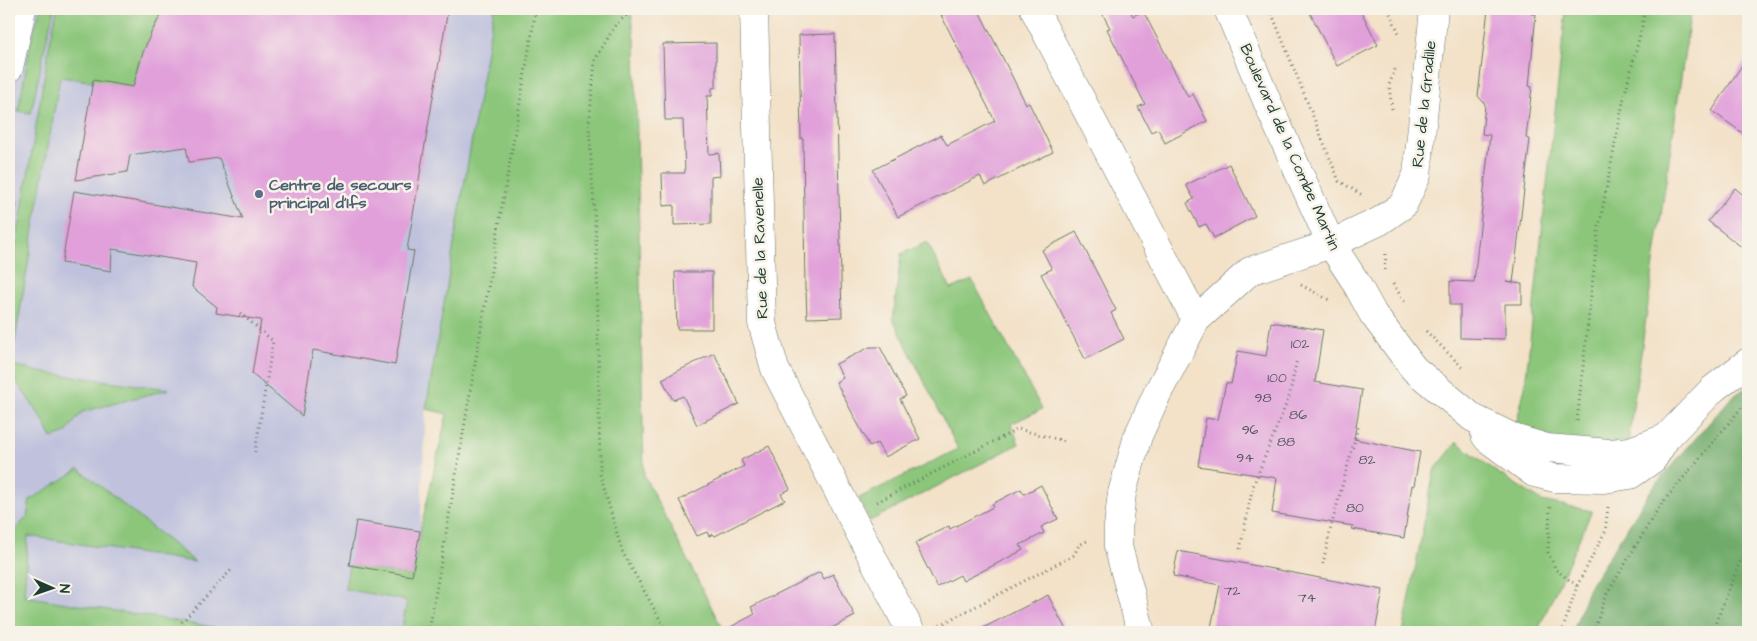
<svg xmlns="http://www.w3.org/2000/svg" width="1757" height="641" font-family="'Architects Daughter',sans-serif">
<rect width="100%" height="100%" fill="#f7f3e8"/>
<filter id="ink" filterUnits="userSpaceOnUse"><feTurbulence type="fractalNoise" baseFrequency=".02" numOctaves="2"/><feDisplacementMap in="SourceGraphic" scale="10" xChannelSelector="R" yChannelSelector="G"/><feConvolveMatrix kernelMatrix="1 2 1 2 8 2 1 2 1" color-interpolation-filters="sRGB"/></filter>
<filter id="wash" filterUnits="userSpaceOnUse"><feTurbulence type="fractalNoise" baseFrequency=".0096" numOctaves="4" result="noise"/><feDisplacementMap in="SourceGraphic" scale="20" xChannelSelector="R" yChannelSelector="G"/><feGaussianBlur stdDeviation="1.12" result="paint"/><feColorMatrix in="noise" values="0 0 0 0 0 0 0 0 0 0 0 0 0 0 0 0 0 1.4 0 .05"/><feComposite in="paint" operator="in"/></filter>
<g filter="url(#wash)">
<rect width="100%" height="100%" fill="#f3e1c8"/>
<path fill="#c0c2dd" d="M 9,9 L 519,9 L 426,409 L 420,531 L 401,632 L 9,632 Z"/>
<path fill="#8bc67a" stroke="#558257" d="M 40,9 L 54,9 L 44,51 L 31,113 L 18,111 L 31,42 Z
M 57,9 L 165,9 C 149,33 140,59 134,87 L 60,77 L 12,358 L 14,365 L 39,372 L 169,389 L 82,412 L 65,434 L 52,438 L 43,420 L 9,371 L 9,289 L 50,41 Z
M 494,9 L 631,9 L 635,39 L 644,475 L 724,632 L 401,632 L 407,601 L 345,589 L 349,565 L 413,576 L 420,531 L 447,414 L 426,409 Z
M 1566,9 L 1691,9 L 1628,442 L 1567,444 L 1515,429 L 1525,387 Z
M 9,200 L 18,201 L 9,251 Z
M 927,242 L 951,289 L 972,280 L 1042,409 L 1011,424 L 1019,444 L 870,521 L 859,498 L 958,449 L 893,319 L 901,254 Z
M 1457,442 L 1495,471 L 1542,501 L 1592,511 L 1537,632 L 1403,632 L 1434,471 Z
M 79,469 L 195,562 L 28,536 L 24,596 L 242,632 L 9,632 L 9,536 L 27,517 L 30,500 Z"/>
<path fill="#70ab6a" stroke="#48744f" d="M 1748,386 L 1748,632 L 1573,632 L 1588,589 L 1653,487 L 1731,398 Z"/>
<g id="blocks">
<path fill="#e1a0da" d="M 164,9 L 448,9 L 407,250 L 414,251 L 395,365 L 313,350 L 302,416 L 252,374 L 261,320 L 216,313 L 217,307 L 192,287 L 196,263 L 112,249 L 111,271 L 62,263 L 74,191 L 243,219 L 219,158 L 189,162 L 186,147 L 130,155 L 127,172 L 76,180 L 93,80 L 133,87 L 142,55 L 151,33 Z
M 939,9 L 978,9 L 1026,104 L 1029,103 L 1053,152 L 985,186 L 980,176 L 898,217 L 873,170 L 941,135 L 947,145 L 995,121 L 941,15 L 943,15 Z
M 1100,9 L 1129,9 L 1133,16 L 1143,11 L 1188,97 L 1193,94 L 1207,121 L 1165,143 L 1158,129 L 1151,132 L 1138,107 L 1145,104 L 1107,29 L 1110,28 Z
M 1308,9 L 1360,9 L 1378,45 L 1337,66 Z
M 1488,9 L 1532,9 L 1531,14 L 1536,14 L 1529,86 L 1532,87 L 1526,138 L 1530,139 L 1513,283 L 1506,282 L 1522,284 L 1522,304 L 1505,304 L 1505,339 L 1460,338 L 1460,305 L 1450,305 L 1450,281 L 1474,282 L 1490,135 L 1482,134 L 1485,104 L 1478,96 Z
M 835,34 L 842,317 L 807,318 L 806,290 L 805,290 L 803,139 L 801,139 L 799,35 Z
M 716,43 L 716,87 L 712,88 L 712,96 L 707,96 L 709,154 L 719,153 L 720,176 L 711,177 L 711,224 L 674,225 L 674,205 L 663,206 L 662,173 L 685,173 L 683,120 L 665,120 L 663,44 Z
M 1748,56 L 1748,137 L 1712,111 Z
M 1229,164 L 1255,216 L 1214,238 L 1206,224 L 1199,227 L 1187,203 L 1194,199 L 1186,185 Z
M 1735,188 L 1748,199 L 1748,252 L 1708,221 Z
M 1076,232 L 1116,310 L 1111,313 L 1124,339 L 1085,359 L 1041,274 L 1052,269 L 1042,250 Z
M 675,272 L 712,272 L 712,329 L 677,329 Z
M 1271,322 L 1323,330 L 1315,382 L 1362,390 L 1354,439 L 1420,452 L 1414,486 L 1412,485 L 1404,538 L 1352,529 L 1353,526 L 1272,513 L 1277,478 L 1198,466 L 1206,418 L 1218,420 L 1226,383 L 1231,384 L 1238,351 L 1266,356 Z
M 870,347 L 880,347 L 906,396 L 900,399 L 920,439 L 885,457 L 877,443 L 870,447 L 836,382 L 843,378 L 836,364 Z
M 714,353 L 739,404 L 697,425 L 683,396 L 673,400 L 662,379 Z
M 769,446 L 790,489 L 781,494 L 785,500 L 715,536 L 713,534 L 709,536 L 707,532 L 697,536 L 679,500 L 744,466 L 741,460 Z
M 1041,485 L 1058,519 L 1041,527 L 1044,533 L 1020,545 L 1023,550 L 963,581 L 960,575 L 937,587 L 915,543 L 949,526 L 950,529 L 993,507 L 992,504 L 1021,489 L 1024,494 Z
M 356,521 L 420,531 L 412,576 L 349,565 Z
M 1178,551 L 1383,590 L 1375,632 L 1210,632 L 1220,585 L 1173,576 Z
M 820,572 L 824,579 L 833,574 L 855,616 L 824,632 L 721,632 L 755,614 L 751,607 Z
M 1048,595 L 1067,632 L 975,632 Z"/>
</g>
</g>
<g filter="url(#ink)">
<use href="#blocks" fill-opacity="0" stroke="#697668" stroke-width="1"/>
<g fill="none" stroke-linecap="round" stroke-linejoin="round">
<defs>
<path id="minor" d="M 754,9 L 762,323 L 775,369 L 911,632
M 1034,9 L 1196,320
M 1228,9 L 1272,113 L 1331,244 L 1355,281 L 1373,314 L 1414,369 L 1473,418 L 1516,439 L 1547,448 L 1610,453 L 1630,451 L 1666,438
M 9,68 L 22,9
M 1485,435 L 1488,439 L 1534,473 L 1554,478 L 1604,479 L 1630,475 L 1653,459 L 1666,438 L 1713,389 L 1748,362
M 1141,632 L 1118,546 L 1118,527 L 1122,493 L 1138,436 L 1157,394 L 1196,320 L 1250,271 L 1331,244 L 1380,221 L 1403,205 L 1417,175 L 1434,9"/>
</defs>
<use href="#minor" stroke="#697668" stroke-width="29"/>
<path stroke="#697668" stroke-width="3" stroke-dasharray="1 4" stroke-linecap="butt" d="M 634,9 L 616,24 L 595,60 L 589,125 L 597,258 L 600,474 L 622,551 L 667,632
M 1270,9 L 1339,181 L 1364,196
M 1388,9 L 1400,35
M 1392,109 L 1389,85 L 1396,67
M 1385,270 L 1386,252
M 1393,284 L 1406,304
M 1301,285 L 1331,301
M 240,313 L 273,341 L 255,452
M 1426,331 L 1462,367
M 1577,421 L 1598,232 L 1624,97 L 1642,27 L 1644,9
M 877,502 L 1018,429 L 1064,441
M 1550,507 L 1548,552 L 1556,570 L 1577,586 L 1562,632
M 1240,549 L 1253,486 L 1289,397 L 1297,359
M 1323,564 L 1331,527 L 1359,424
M 1577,586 L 1605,532 L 1608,507
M 940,625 L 1074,555 L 1079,545 L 1089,540
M 180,632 L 182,622 L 232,569
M 429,632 L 536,9
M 1593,632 L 1607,594 L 1659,507 L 1743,406
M 1712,632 L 1748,542
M 1745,632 L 1748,631"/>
<use href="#minor" stroke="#fff" stroke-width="28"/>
</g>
</g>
<circle fill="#5c6f8a" stroke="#f7f3e8" stroke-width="2" cx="259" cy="194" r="5"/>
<g text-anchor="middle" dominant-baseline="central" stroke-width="5" stroke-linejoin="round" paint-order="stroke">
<g font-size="14" fill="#50565e">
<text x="1300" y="344">102</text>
<text x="1277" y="378">100</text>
<text x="1263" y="398">98</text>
<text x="1298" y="415">86</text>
<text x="1250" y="430">96</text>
<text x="1286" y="442">88</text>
<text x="1245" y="458">94</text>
<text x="1367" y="460">82</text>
<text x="1355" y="508">80</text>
<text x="1232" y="591">72</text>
<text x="1307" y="598">74</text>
</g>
<g font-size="16" fill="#1f3d34" stroke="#f7f3e8">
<text transform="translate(1424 104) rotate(-84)">Rue de la Gradille</text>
<text transform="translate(1290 147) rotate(66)">Boulevard de la Combe Martin</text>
<text transform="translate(760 248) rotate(-92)">Rue de la Ravenelle</text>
</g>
<g font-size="16" font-weight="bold" fill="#4e5e75" stroke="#f7f3e8" text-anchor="start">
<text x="269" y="185">Centre de secours<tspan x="269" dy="18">principal d'Ifs</tspan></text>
</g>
</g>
<rect width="1757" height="641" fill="none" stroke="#f7f3e8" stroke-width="30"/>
<g transform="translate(52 588) rotate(92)" stroke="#f7f3e8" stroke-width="4" paint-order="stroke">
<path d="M0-4L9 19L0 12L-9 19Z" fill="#1f3d34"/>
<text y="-8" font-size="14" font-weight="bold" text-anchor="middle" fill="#1f3d34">N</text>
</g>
</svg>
